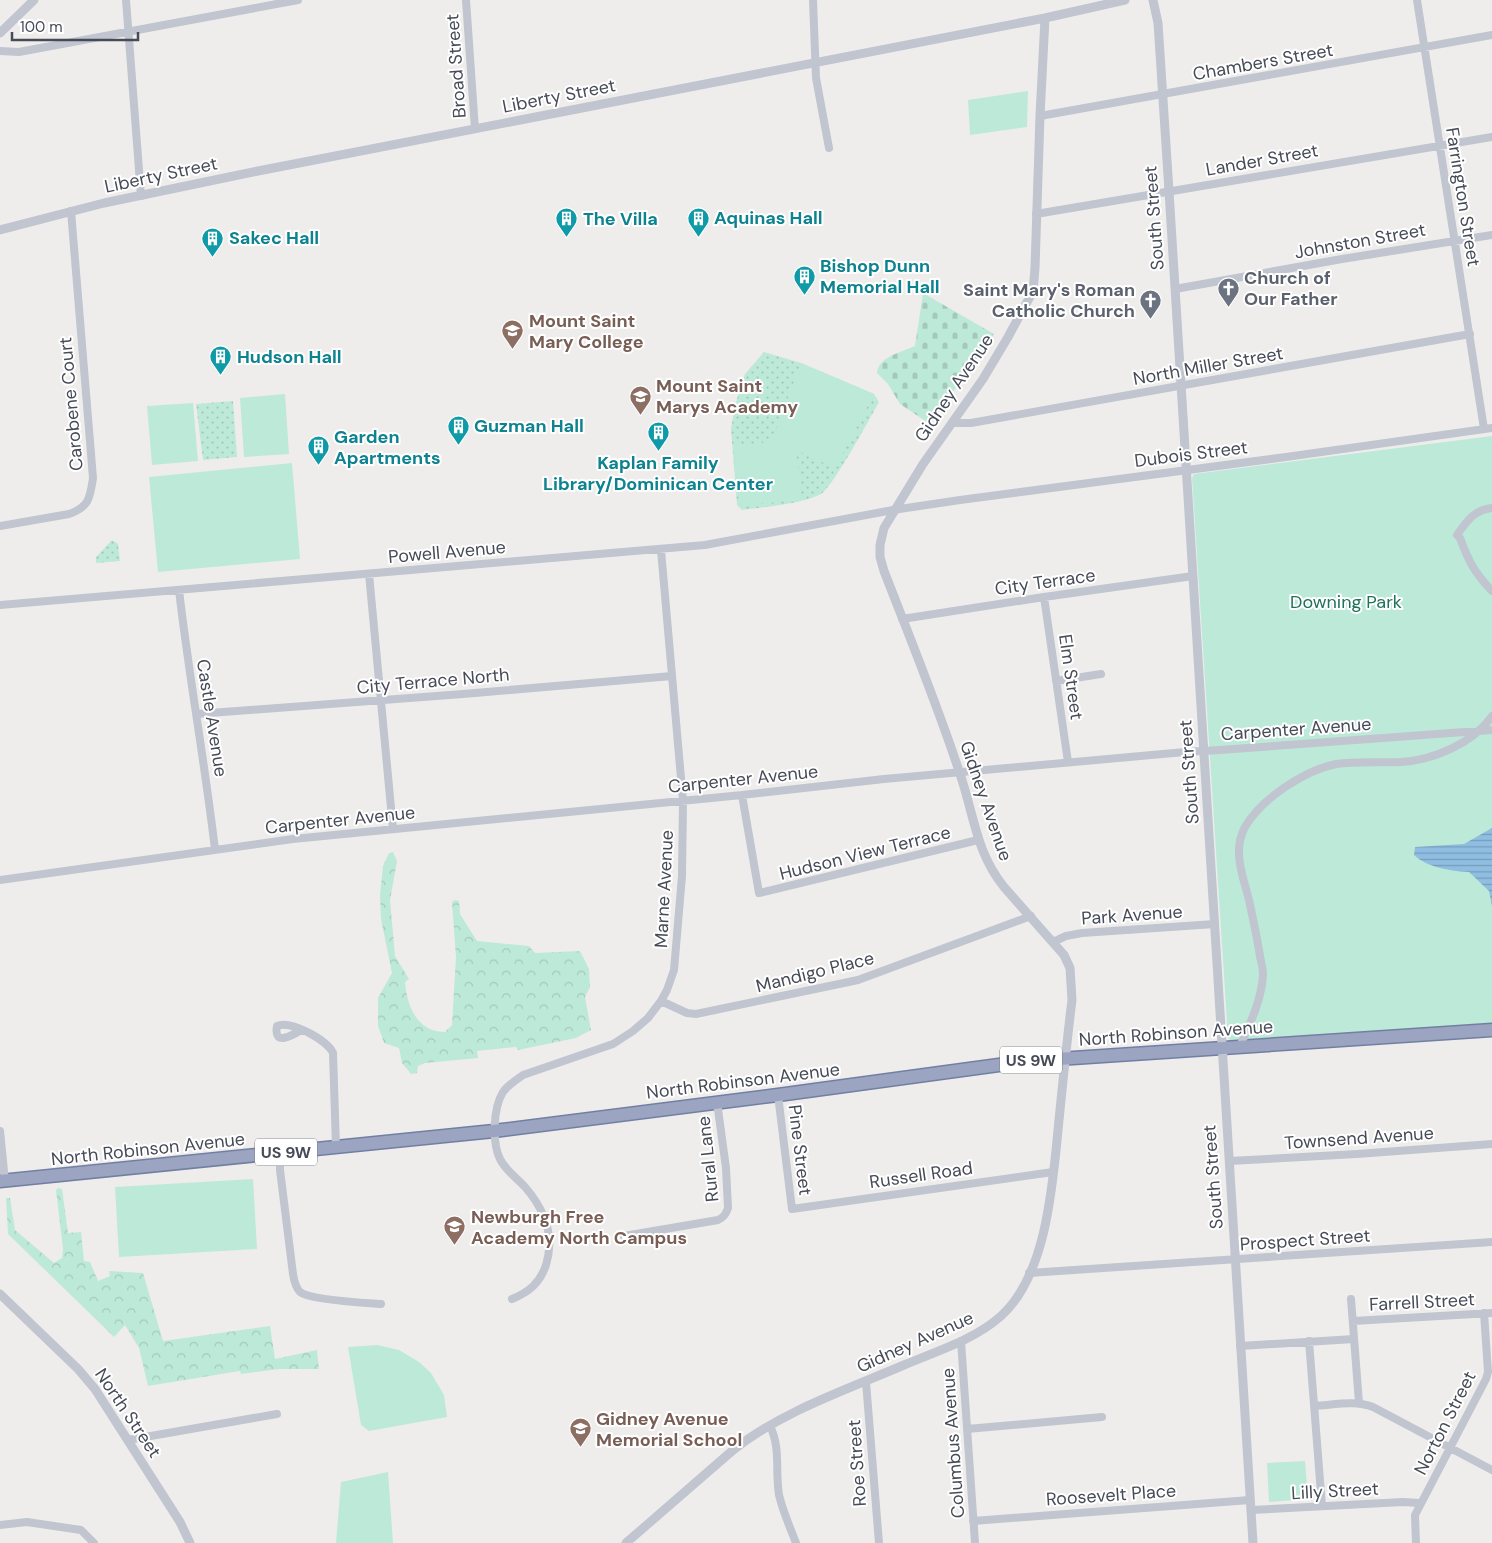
<svg xmlns="http://www.w3.org/2000/svg" width="1492" height="1543" font-family="'DM Sans',sans-serif">
<defs>
<pattern id="grass-dots" width="8" height="8" patternUnits="userSpaceOnUse" patternTransform="scale(1.25)"><rect width="8" height="8" fill="#bde9d8"/><path d="M2 2h.1M6 6h.1" fill="none" stroke="#a4c9bc" stroke-width="1.8" stroke-linecap="round"/></pattern>
<pattern id="forest-crowns" width="20" height="18" patternUnits="userSpaceOnUse" patternTransform="scale(1.25)"><rect width="20" height="18" fill="#bde9d8"/><path d="M2 6a3 3 0 1 1 6 0M12 15a3 3 0 1 1 6 0" fill="none" stroke="#a4c9bc"/></pattern>
<pattern id="cemetery-stones" width="16" height="16" patternUnits="userSpaceOnUse" patternTransform="scale(1.25)"><rect width="16" height="16" fill="#bde9d8"/><path d="M2 7V4a2 2 0 0 1 4 0v3zM10 15v-3a2 2 0 0 1 4 0v3z" fill="#a4c9bc"/></pattern>
<pattern id="water-rules" width="6" height="5" patternUnits="userSpaceOnUse" patternTransform="scale(1.25)"><rect width="6" height="5" fill="#8fbee2"/><path d="M0 2.5h6" fill="none" stroke="#779cba"/></pattern>
</defs>
<rect width="100%" height="100%" fill="#efedec"/>
<path fill="url(#grass-dots)" d="M 764,352 L 801,363 L 874,394 L 879,402 C 870,418 833,487 821,494 C 803,504 763,507 742,510 L 737,505 L 731,429 L 735,405 L 745,374 Z
M 233,401 L 237,457 L 203,460 L 196,404 Z
M 112,540 L 118,544 L 120,561 L 96,563 L 96,557 Z"/>
<path fill="url(#forest-crowns)" d="M 393,852 L 397,861 L 390,900 L 395,956 L 409,979 L 405,982 C 407,1006 417,1032 445,1032 L 452,1025 L 456,957 L 452,902 L 455,900 L 459,901 L 460,914 L 477,941 L 529,946 L 535,953 L 580,951 L 589,969 L 590,987 L 585,997 L 591,1030 L 576,1038 L 518,1050 L 516,1047 L 477,1051 L 478,1058 L 425,1063 L 418,1066 L 417,1073 L 411,1074 L 402,1063 L 399,1048 L 384,1043 L 378,1026 L 378,998 L 392,973 L 381,919 L 380,895 L 383,866 L 389,853 Z
M 58,1188 L 62,1189 L 68,1233 L 81,1232 L 84,1261 L 90,1262 L 98,1281 L 110,1276 L 109,1271 L 143,1273 L 163,1341 L 270,1326 L 275,1359 L 317,1350 L 319,1369 L 279,1369 L 241,1374 L 240,1371 L 148,1386 L 139,1348 L 125,1325 L 114,1337 L 8,1234 L 6,1198 L 10,1198 L 15,1230 L 54,1263 L 62,1258 L 63,1249 L 56,1190 Z"/>
<path fill="url(#cemetery-stones)" d="M 923,293 L 994,334 L 930,424 L 900,404 L 888,384 L 877,373 C 878,357 902,352 915,346 Z"/>
<path fill="#bde9d8" d="M 1028,91 L 1027,127 L 970,135 L 968,100 Z
M 801,363 L 874,394 L 835,468 L 796,450 L 802,500 L 744,505 L 739,502 L 733,446 L 776,441 L 773,438 Z
M 285,394 L 289,454 L 244,457 L 240,398 Z
M 193,403 L 198,461 L 152,465 L 147,406 Z
M 1492,436 L 1492,1024 L 1231,1041 L 1228,1038 L 1192,478 L 1194,474 Z
M 292,463 L 300,559 L 158,572 L 149,477 Z
M 253,1179 L 257,1249 L 119,1257 L 115,1187 Z
M 377,1345 L 399,1350 L 419,1362 L 431,1373 L 444,1395 L 447,1417 L 369,1431 L 361,1425 L 348,1347 Z
M 1305,1461 L 1308,1499 L 1269,1502 L 1267,1463 Z
M 388,1472 L 393,1543 L 336,1543 L 341,1482 Z"/>
<path fill="url(#water-rules)" d="M 1492,828 L 1492,906 L 1489,891 L 1469,872 C 1451,871 1428,868 1414,855 L 1415,847 L 1464,844 Z"/>
<g fill="none" stroke-linecap="round" stroke-linejoin="round">
<defs>
<path id="trunk" d="M 0,1181 L 494,1131 L 778,1095 L 1028,1061 L 1492,1030"/>
</defs>
<use href="#trunk" stroke="#737fa2" stroke-width="15"/>
<path stroke="#c0c5d0" stroke-width="8" d="M 126,0 L 141,196
M 466,0 L 475,129
M 813,0 L 816,78 L 829,148
M 1417,0 L 1484,429
M 0,51 L 19,52 L 298,0
M 1040,116 L 1492,35
M 1036,214 L 1492,137
M 1175,289 L 1342,259 L 1492,235
M 952,423 L 971,423 L 1470,334
M 1492,508 C 1474,510 1467,521 1457,535 L 1460,538 C 1469,562 1474,572 1492,591
M 0,526 L 69,514 C 89,507 90,498 93,478 L 71,211
M 369,574 L 393,829
M 179,590 C 189,677 205,763 215,850
M 1044,597 L 1068,762
M 0,605 L 705,545 L 893,510 L 960,500 L 1286,457 L 1492,428
M 902,619 L 1044,597 L 1193,576
M 1056,681 L 1101,674
M 197,714 L 463,694 L 672,676
M 1220,750 L 1492,730
M 742,795 L 759,893 L 978,840
M 0,880 L 293,839 L 742,795 L 884,779 L 1185,752
M 1053,942 L 1066,936 L 1082,933 L 1215,924
M 661,1001 L 687,1013 L 696,1014 L 858,980 L 1031,916
M 301,1030 C 293,1035 273,1047 277,1026 C 291,1020 327,1040 333,1053 L 336,1147
M 1240,1046 C 1250,1024 1262,999 1263,974 C 1263,968 1261,962 1260,956 C 1257,937 1253,919 1249,900 C 1243,876 1232,851 1245,827 C 1261,799 1305,770 1336,764 C 1357,761 1379,763 1401,762 C 1434,760 1473,743 1492,716
M 778,1095 L 792,1209 L 1053,1172
M 0,1131 L 5,1181
M 280,1153 L 280,1170 L 293,1274 C 294,1280 295,1287 300,1292 C 309,1300 366,1303 381,1304
M 1229,1161 L 1357,1154 L 1492,1144
M 624,1236 L 718,1220 C 724,1217 726,1214 728,1208 L 726,1168 L 717,1102
M 1029,1273 L 1492,1242
M 512,1299 C 529,1292 540,1283 546,1265 C 555,1236 545,1210 525,1187 C 517,1178 505,1170 500,1159 C 492,1143 493,1108 503,1092 C 508,1085 516,1080 523,1075 L 613,1044 L 633,1031 L 648,1018 L 661,1001 L 667,990 L 674,970 L 682,876 L 683,801 L 661,550
M 1351,1299 L 1359,1403
M 1353,1321 L 1492,1313
M 961,1341 L 975,1543
M 1309,1341 L 1322,1506
M 1240,1346 L 1354,1339
M 866,1382 L 879,1543
M 1314,1406 C 1334,1405 1354,1400 1373,1407 L 1492,1470
M 770,1426 C 781,1448 775,1471 779,1495 C 783,1512 790,1527 796,1543
M 967,1429 L 1102,1417
M 128,1440 L 277,1414
M 1251,1510 L 1403,1502 L 1420,1503
M 973,1521 L 1250,1500
M 0,1525 L 27,1522 L 81,1530 L 94,1543
M 1416,1543 L 1415,1515 L 1486,1379 L 1488,1372 L 1484,1313"/>
<path stroke="#c0c5d0" stroke-width="9" d="M 1153,0 L 1158,23 L 1169,191 L 1253,1543
M 0,33 L 34,0
M 0,230 L 104,203 L 258,171 L 1045,18 L 1125,0
M 0,1294 L 78,1369 L 95,1389 L 180,1522 L 190,1543
M 626,1543 L 732,1451 C 782,1411 846,1390 904,1365 C 937,1351 974,1340 1001,1316 C 1048,1274 1053,1179 1059,1120 C 1063,1080 1067,1040 1072,1000 L 1070,968 L 1064,955 L 1004,887 C 975,851 974,813 959,771 C 937,704 910,638 884,571 L 880,557 L 880,545 L 884,528 L 923,464 L 983,379 L 1008,337 L 1033,291 L 1035,268 L 1040,116 L 1045,18"/>
<use href="#trunk" stroke="#9ba4c0" stroke-width="12"/>
<path stroke="#c0c5d0" stroke-width="8" d="M 1185,752 L 1220,750"/>
</g>
<defs>
<symbol id="building-pin" viewBox="-11 -11 22 30"><path d="M0 17L-7.5 6A9.5 9.5 0 1 1 7.5 6Z" fill="#0f9aa8" stroke="#fff"/><path d="M-4-6H4V6H1V3H-1V6H-4ZM-2.5-4.3h1.7v1.8h-1.7ZM.8-4.3h1.7v1.8H.8ZM-2.5-1h1.7V.8h-1.7ZM.8-1h1.7V.8H.8Z" fill="#fff"/></symbol>
<symbol id="church-pin" viewBox="-11 -11 22 30"><path d="M0 17L-7.5 6A9.5 9.5 0 1 1 7.5 6Z" fill="#6b7280" stroke="#fff"/><path d="M-1.2-6h2.4v3.5h3.3v2.4h-3.3V6h-2.4V-.1h-3.3v-2.4h3.3Z" fill="#fff"/></symbol>
<symbol id="university-pin" viewBox="-11 -11 22 30"><path d="M0 17L-7.5 6A9.5 9.5 0 1 1 7.5 6Z" fill="#8d6e63" stroke="#fff"/><path d="M0-5L7-2L0 1L-7-2ZM-4 1L0 2.5L4 1V4Q0 6-4 4Z" fill="#fff"/></symbol>
<symbol id="school-pin" viewBox="-11 -11 22 30"><path d="M0 17L-7.5 6A9.5 9.5 0 1 1 7.5 6Z" fill="#8d6e63" stroke="#fff"/><path d="M0-5L7-2L0 1L-7-2ZM-4 1L0 2.5L4 1V4Q0 6-4 4Z" fill="#fff"/></symbol>
</defs>
<g fill-rule="evenodd">
<use href="#building-pin" x="686" y="206" width="25" height="34"/>
<use href="#building-pin" x="554" y="206" width="25" height="34"/>
<use href="#building-pin" x="200" y="226" width="25" height="34"/>
<use href="#building-pin" x="792" y="264" width="25" height="34"/>
<use href="#church-pin" x="1216" y="276" width="25" height="34"/>
<use href="#church-pin" x="1138" y="288" width="25" height="34"/>
<use href="#university-pin" x="500" y="318" width="25" height="34"/>
<use href="#building-pin" x="208" y="344" width="25" height="34"/>
<use href="#school-pin" x="628" y="384" width="25" height="34"/>
<use href="#building-pin" x="446" y="414" width="25" height="34"/>
<use href="#building-pin" x="646" y="420" width="25" height="34"/>
<use href="#building-pin" x="306" y="434" width="25" height="34"/>
<use href="#school-pin" x="442" y="1214" width="25" height="34"/>
<use href="#school-pin" x="568" y="1416" width="25" height="34"/>
</g>
<g text-anchor="middle" dominant-baseline="central" stroke-width="4" stroke-linejoin="round" paint-order="stroke">
<g fill="#fff" stroke="#7e8189" stroke-width="1">
<rect x="1000" y="1046.5" width="62" height="27" rx="4"/>
<rect x="255" y="1138.5" width="62" height="27" rx="4"/>
</g>
<g font-size="16" font-weight="bold" fill="#464b57">
<text x="1031" y="1060">US 9W</text>
<text x="286" y="1152">US 9W</text>
</g>
<g font-size="18" fill="#464b57" stroke="#fff">
<text transform="translate(1263 62) rotate(-10)">Chambers Street</text>
<text transform="translate(456 66) rotate(-94)">Broad Street</text>
<text transform="translate(559 96) rotate(-11)">Liberty Street</text>
<text transform="translate(1262 160) rotate(-10)">Lander Street</text>
<text transform="translate(161 175) rotate(-12)">Liberty Street</text>
<text transform="translate(1463 197) rotate(81)">Farrington Street</text>
<text transform="translate(1154 218) rotate(-94)">South Street</text>
<text transform="translate(1360 241) rotate(-10)">Johnston Street</text>
<text transform="translate(1208 366) rotate(-10)">North Miller Street</text>
<text transform="translate(954 388) rotate(-56)">Gidney Avenue</text>
<text transform="translate(71 404) rotate(-95)">Carobene Court</text>
<text transform="translate(1191 454) rotate(-7)">Dubois Street</text>
<text transform="translate(447 552) rotate(-5)">Powell Avenue</text>
<text transform="translate(1045 582) rotate(-8)">City Terrace</text>
<text transform="translate(1071 677) rotate(82)">Elm Street</text>
<text transform="translate(433 681) rotate(-5)">City Terrace North</text>
<text transform="translate(212 718) rotate(81)">Castle Avenue</text>
<text transform="translate(1296 729) rotate(-4)">Carpenter Avenue</text>
<text transform="translate(1189 772) rotate(-94)">South Street</text>
<text transform="translate(743 779) rotate(-6)">Carpenter Avenue</text>
<text transform="translate(986 801) rotate(71)">Gidney Avenue</text>
<text transform="translate(340 820) rotate(-6)">Carpenter Avenue</text>
<text transform="translate(865 853) rotate(-14)">Hudson View Terrace</text>
<text transform="translate(664 889) rotate(-87)">Marne Avenue</text>
<text transform="translate(1132 915) rotate(-4)">Park Avenue</text>
<text transform="translate(815 972) rotate(-14)">Mandigo Place</text>
<text transform="translate(1176 1033) rotate(-4)">North Robinson Avenue</text>
<text transform="translate(743 1081) rotate(-7)">North Robinson Avenue</text>
<text transform="translate(1359 1138) rotate(-4)">Townsend Avenue</text>
<text transform="translate(148 1149) rotate(-6)">North Robinson Avenue</text>
<text transform="translate(800 1150) rotate(83)">Pine Street</text>
<text transform="translate(708 1159) rotate(-96)">Rural Lane</text>
<text transform="translate(921 1175) rotate(-8)">Russell Road</text>
<text transform="translate(1213 1177) rotate(-94)">South Street</text>
<text transform="translate(1305 1240) rotate(-4)">Prospect Street</text>
<text transform="translate(1422 1302) rotate(-3)">Farrell Street</text>
<text transform="translate(915 1342) rotate(-24)">Gidney Avenue</text>
<text transform="translate(128 1413) rotate(56)">North Street</text>
<text transform="translate(1445 1423) rotate(-63)">Norton Street</text>
<text transform="translate(953 1443) rotate(-94)">Columbus Avenue</text>
<text transform="translate(857 1463) rotate(-94)">Roe Street</text>
<text transform="translate(1335 1491) rotate(-3)">Lilly Street</text>
<text transform="translate(1111 1495) rotate(-4)">Roosevelt Place</text>
</g>
<g font-size="18" font-weight="bold" fill="#0d838f" stroke="#fff" text-anchor="start">
<text x="714" y="218">Aquinas Hall</text>
<text x="583" y="219">The Villa</text>
<text x="229" y="238">Sakec Hall</text>
<text x="820" y="266">Bishop Dunn<tspan x="820" dy="21">Memorial Hall</tspan></text>
<text x="237" y="357">Hudson Hall</text>
<text x="474" y="426">Guzman Hall</text>
<text x="334" y="437">Garden<tspan x="334" dy="21">Apartments</tspan></text>
<text x="658" y="463" text-anchor="middle">Kaplan Family<tspan x="658" dy="21">Library/Dominican Center</tspan></text>
</g>
<g font-size="18" font-weight="bold" fill="#5b616d" stroke="#fff" text-anchor="start">
<text x="1244" y="278">Church of<tspan x="1244" dy="21">Our Father</tspan></text>
<text x="1135" y="290" text-anchor="end">Saint Mary's Roman<tspan x="1135" dy="21">Catholic Church</tspan></text>
</g>
<g font-size="18" font-weight="bold" fill="#785e54" stroke="#fff" text-anchor="start">
<text x="529" y="321">Mount Saint<tspan x="529" dy="21">Mary College</tspan></text>
<text x="656" y="386">Mount Saint<tspan x="656" dy="21">Marys Academy</tspan></text>
<text x="471" y="1217">Newburgh Free<tspan x="471" dy="21">Academy North Campus</tspan></text>
<text x="596" y="1419">Gidney Avenue<tspan x="596" dy="21">Memorial School</tspan></text>
</g>
<g font-size="18" fill="#1f715a" stroke="#fff">
<text x="1346" y="602">Downing Park</text>
</g>
</g>
<path d="M12 32v8h126v-8" fill="none" stroke="#464b57" stroke-width="2.5"/>
<text x="20" y="32" font-size="15" fill="#464b57" stroke="#ffffff" stroke-width="4" paint-order="stroke">100 m</text>
</svg>
